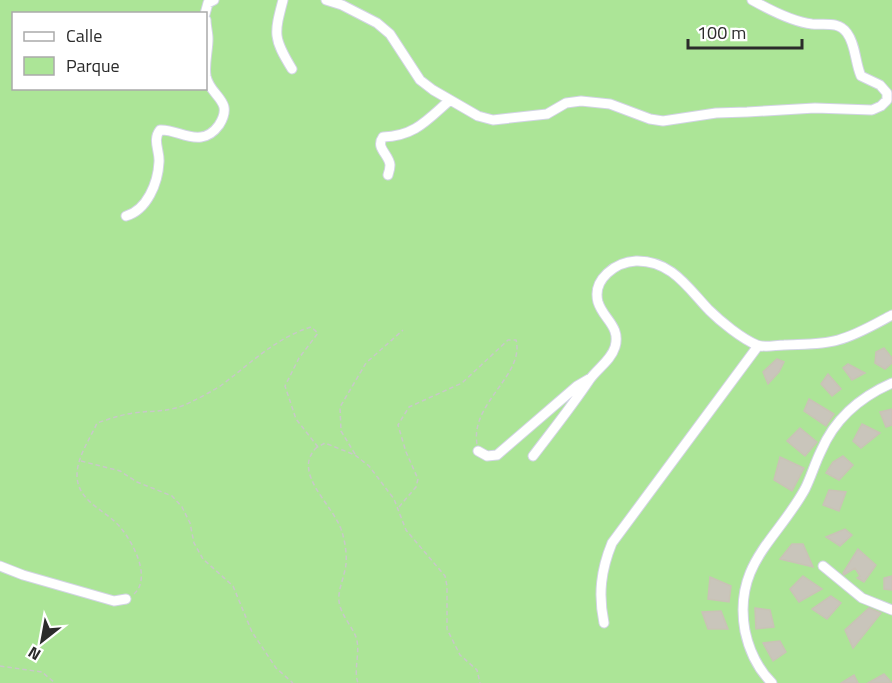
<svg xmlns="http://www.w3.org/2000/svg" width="892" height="683" font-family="'Titillium Web',sans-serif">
<rect width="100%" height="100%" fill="#ede7dc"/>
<path fill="#ace597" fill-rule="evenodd" d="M 0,0 L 892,0 L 892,683 L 0,683 ZM 14,14 L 206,14 L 206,88 L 14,88 Z"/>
<path fill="#c9c5bb" stroke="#c9c3b6" stroke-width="1.5" d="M 884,348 L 892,358 L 892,363 L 885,369 L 875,363 L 876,352 Z
M 777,359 L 784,362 L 779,372 L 768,384 L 763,372 Z
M 848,364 L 865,373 L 852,380 L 843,368 Z
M 828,374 L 841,389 L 832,396 L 821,384 Z
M 809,399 L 834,414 L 826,426 L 804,411 Z
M 892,409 L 892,425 L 886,427 L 880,412 Z
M 862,424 L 880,433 L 861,448 L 853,441 Z
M 800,428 L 817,442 L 805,456 L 787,441 Z
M 843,456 L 853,465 L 839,480 L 826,473 L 833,462 Z
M 780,457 L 804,468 L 792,491 L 774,480 Z
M 829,490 L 846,492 L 839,511 L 823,505 Z
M 845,529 L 852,535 L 840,546 L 826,537 Z
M 792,544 L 803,544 L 813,567 L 780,559 Z
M 858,549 L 876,565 L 864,582 L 857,578 L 860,576 L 855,568 L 844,575 L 843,573 Z
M 803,576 L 822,589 L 799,602 L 790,589 Z
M 892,576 L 892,590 L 884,589 L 884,578 Z
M 710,577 L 731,586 L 729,602 L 708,599 Z
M 831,596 L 841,603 L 827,619 L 812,609 Z
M 755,608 L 770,610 L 774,627 L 756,629 Z
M 869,608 L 881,613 L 853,648 L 845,630 Z
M 721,611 L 728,629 L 708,629 L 702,612 Z
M 780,641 L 786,652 L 773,661 L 763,643 Z
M 884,674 L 892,683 L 868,683 Z
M 854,675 L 858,683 L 841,683 Z"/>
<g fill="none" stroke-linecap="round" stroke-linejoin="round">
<defs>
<path id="minor" d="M 283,0 C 274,34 273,38 292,69
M 326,0 L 342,5 L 377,23 L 390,34 L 420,80 L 433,90 L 478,116 L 493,120 L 547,114 L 566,103 L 581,101 L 610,104 L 650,119 L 663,121 L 716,113 L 747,112 L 815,108 L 872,110 L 881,106 L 887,100 L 887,93 L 880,85 L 861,76 C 855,63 856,45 847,33 C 839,21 824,25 812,24 C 794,22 768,9 752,0
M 205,14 L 208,3 L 214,0
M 388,175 C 389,172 390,168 390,165 C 389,154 375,148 383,137 C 415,136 427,120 450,100
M 126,216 C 147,210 158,183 159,162 C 160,151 152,140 160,130 C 174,129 186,139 201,137 C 209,136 214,132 219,125 C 235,100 210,97 206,76 C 204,64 208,51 208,39 C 208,33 206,26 206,20
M 478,451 L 487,456 L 497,455 L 577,386 L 589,379
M 533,456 C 552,431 572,406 590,379 C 598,368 611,360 615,347 C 621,326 603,319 598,302 C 592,279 616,262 636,261 C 671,260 688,288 709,310 C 720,321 742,339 757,345 C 764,348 776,345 784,345 C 802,344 821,345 838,340 C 857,335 875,324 892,315
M 0,566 L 23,575 L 114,601 L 126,599
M 823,566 L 862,598 L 892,610
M 604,623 C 598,594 601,570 612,543 L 758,346
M 772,683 C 758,669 749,650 745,631 C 733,564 777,540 805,489 C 811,477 815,463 821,451 C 835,418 860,397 892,383"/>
</defs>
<use href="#minor" stroke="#d2d4e4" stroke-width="11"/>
<path stroke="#c8c8c8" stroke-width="1.5" stroke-dasharray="4.5 3" stroke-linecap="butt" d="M 317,447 C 290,473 335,506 342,532 C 345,541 347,555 346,564 C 345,574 340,585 339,595 C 337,611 351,624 356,637 C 361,652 353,669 358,683
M 355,454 L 341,431 L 340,407 L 366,363 L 403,330
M 81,461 L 120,471 L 137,482 L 172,496 L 182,507 L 190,523 L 194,543 L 203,559 L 233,586 L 252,632 L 276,668 L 293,683
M 399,507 L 416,487 L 418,479 L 406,452 L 398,425 L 409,407 L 462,383 L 508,340 L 516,340 C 525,375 470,403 477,444
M 134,594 C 152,578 133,542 120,527 C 106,510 77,502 77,475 C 77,457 90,439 97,423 C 109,419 120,415 133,413 C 154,410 170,413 191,402 C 201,397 213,391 223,384 C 252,362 276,338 311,327 L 318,333 L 299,358 L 285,386 L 296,419 L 318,447 L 325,443 L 355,455 L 369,466 L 394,499 L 406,530 L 445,576 L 447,586 L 447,629 L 460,655 L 477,670 L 480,683
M 0,666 L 42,672 L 55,683"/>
<use href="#minor" stroke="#fff" stroke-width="9"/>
</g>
<rect x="12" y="12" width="195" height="78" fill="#ffffff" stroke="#aaaaaa" stroke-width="1.5"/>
<rect x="24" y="32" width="30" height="9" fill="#ffffff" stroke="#aaaaaa" stroke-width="1.5"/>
<text x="66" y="42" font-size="18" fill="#2b2b2b">Calle</text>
<rect x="24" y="57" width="30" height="18" fill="#ace597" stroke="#aaaaaa" stroke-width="1.5"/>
<text x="66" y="72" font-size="18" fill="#2b2b2b">Parque</text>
<g transform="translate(42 641) rotate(211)" stroke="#ffffff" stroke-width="4.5" paint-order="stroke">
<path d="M0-4.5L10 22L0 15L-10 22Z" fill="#2b2b2b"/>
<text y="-9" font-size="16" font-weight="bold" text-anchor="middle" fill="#2b2b2b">N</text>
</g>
<path d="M688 39v9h114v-9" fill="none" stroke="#2b2b2b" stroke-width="3"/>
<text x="697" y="39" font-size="18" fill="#2b2b2b" stroke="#ffffff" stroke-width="4.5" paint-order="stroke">100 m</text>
</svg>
